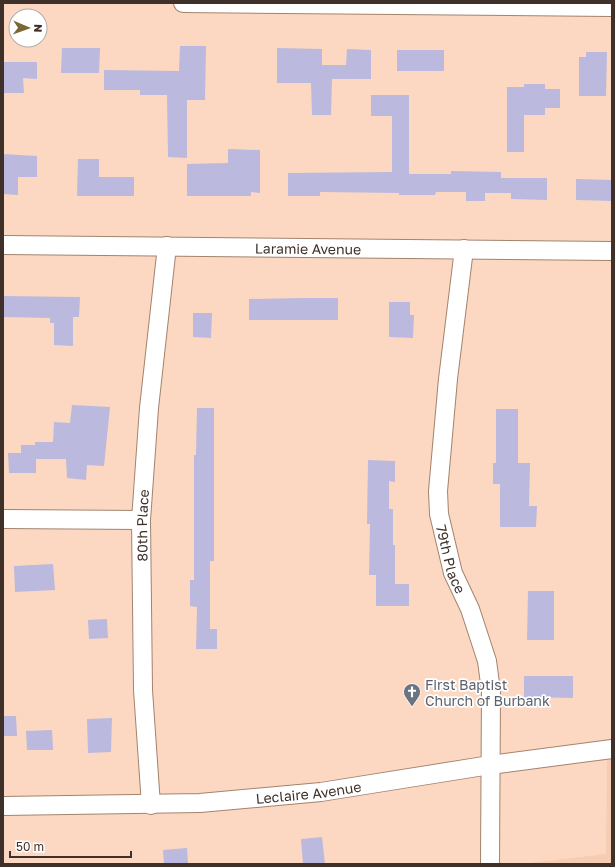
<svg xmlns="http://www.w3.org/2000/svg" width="615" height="867" font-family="'Golos Text',sans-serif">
<rect width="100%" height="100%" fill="#fcd8c2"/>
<path fill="#f6cdb2" d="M 612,759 L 612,864 L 520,864 L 606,854 L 607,760 Z"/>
<path fill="#bbb9dd" d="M 180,46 L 206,46 L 205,100 L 187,100 L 187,158 L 168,157 L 167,95 L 140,95 L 140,90 L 104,90 L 104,70 L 179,71 Z
M 62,48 L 100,48 L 99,73 L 61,73 Z
M 277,48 L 322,49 L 322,65 L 346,65 L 347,49 L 371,50 L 371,79 L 332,79 L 331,115 L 312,115 L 311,83 L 277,83 Z
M 397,50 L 444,50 L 444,71 L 397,71 Z
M 586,52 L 607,52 L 606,96 L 579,96 L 579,57 L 586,57 Z
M 3,62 L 37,62 L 37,79 L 23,78 L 24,93 L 3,93 Z
M 524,84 L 545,84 L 545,89 L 560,89 L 560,108 L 545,108 L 545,115 L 524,115 L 524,152 L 507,152 L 507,87 L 524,87 Z
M 371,95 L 409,95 L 409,174 L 451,174 L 451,171 L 501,172 L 501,178 L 547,178 L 547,200 L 511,199 L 511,193 L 485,193 L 485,201 L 466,201 L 466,192 L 436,192 L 435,195 L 399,195 L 399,193 L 320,192 L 320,196 L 288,196 L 288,173 L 392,172 L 392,116 L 371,116 Z
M 228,149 L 260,150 L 260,193 L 251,192 L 251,196 L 187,196 L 187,164 L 228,163 Z
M 3,154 L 37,156 L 37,177 L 18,177 L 18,195 L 3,194 Z
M 78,159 L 99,159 L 99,177 L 134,177 L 134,196 L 77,196 Z
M 576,179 L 612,180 L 612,201 L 576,200 Z
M 3,296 L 80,297 L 79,317 L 73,317 L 73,346 L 54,345 L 54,323 L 50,323 L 50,318 L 3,317 Z
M 302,298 L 338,298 L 338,320 L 249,320 L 249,299 Z
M 389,302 L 410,302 L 410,315 L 414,315 L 413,338 L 389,337 Z
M 193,313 L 212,313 L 211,338 L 193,337 Z
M 72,405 L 110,407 L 104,466 L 87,465 L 86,480 L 67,478 L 66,459 L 36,459 L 36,473 L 9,473 L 8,453 L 21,453 L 21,445 L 35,445 L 35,442 L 53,442 L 54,422 L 70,423 Z
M 197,408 L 214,408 L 214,561 L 210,561 L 210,629 L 217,629 L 217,649 L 196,649 L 197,607 L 190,606 L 190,580 L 194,580 L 194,455 L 196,455 Z
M 496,409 L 518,409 L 518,463 L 530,463 L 529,506 L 537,506 L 536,527 L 500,527 L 500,484 L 493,484 L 493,463 L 496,463 Z
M 368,460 L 395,461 L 395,482 L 389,481 L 389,509 L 393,509 L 393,545 L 395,545 L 395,584 L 409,584 L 409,606 L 376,606 L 376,575 L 369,575 L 370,524 L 367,524 Z
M 53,564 L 55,590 L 15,592 L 14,566 Z
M 528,591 L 554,591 L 554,640 L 527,640 Z
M 107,619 L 108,638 L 89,639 L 88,620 Z
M 524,676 L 573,676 L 573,698 L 524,697 Z
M 3,716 L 16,716 L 17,736 L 3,736 Z
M 112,718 L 111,752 L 88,753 L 87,719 Z
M 52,730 L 53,750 L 27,750 L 26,731 Z
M 322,837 L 325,864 L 303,864 L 301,839 Z
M 187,848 L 188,864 L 164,864 L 163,850 Z"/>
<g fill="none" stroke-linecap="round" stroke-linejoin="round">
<defs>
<g id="street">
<path d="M 183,3 L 612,7"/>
<path id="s1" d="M 3,245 L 612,251"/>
<path id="s2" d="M 464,249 L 448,379 L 438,491 L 439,514 L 453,573 L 470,609 L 487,661 L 491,691 L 490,864"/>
<path d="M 3,519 L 141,520"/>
<path id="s3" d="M 151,805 L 143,690 L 141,520 L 149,408 L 167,246"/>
<path id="s4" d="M 3,806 L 200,803 L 321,792 L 490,765 L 612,749"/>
</g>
</defs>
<use href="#street" stroke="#a3836e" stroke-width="20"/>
<use href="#street" stroke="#fff" stroke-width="18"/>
</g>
<defs>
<symbol id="church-pin" viewBox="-11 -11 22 30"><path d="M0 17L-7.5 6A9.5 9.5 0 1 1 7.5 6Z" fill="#6b7280" stroke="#fff"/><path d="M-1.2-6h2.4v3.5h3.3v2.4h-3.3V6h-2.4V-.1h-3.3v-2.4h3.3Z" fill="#fff"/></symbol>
</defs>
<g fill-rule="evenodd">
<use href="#church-pin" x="402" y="682" width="20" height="27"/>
</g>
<g text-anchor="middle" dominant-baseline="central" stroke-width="3.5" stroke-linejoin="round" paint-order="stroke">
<g font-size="14" fill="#3f3129" stroke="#fff">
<text stroke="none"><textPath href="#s1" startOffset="305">Laramie Avenue</textPath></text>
<text stroke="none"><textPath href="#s3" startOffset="280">80th Place</textPath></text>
<text stroke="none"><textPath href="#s2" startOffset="313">79th Place</textPath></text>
<text stroke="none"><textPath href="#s4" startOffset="306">Leclaire Avenue</textPath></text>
</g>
<g font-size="14" fill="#5b616d" stroke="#fff" text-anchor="start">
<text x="425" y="684">First Baptist<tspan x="425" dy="16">Church of Burbank</tspan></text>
</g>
</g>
<rect width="615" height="867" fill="none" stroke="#3f3129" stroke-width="8"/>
<g transform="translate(28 28) rotate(92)"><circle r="19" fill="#ffffff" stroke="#b2ada9"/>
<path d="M0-3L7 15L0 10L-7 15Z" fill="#7a6735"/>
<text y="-6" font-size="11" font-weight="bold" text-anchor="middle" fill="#3f3129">N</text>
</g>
<path d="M10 851v6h121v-6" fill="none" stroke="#3f3129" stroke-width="2"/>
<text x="16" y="851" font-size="12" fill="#3f3129" stroke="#ffffff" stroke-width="3" paint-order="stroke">50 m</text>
</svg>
